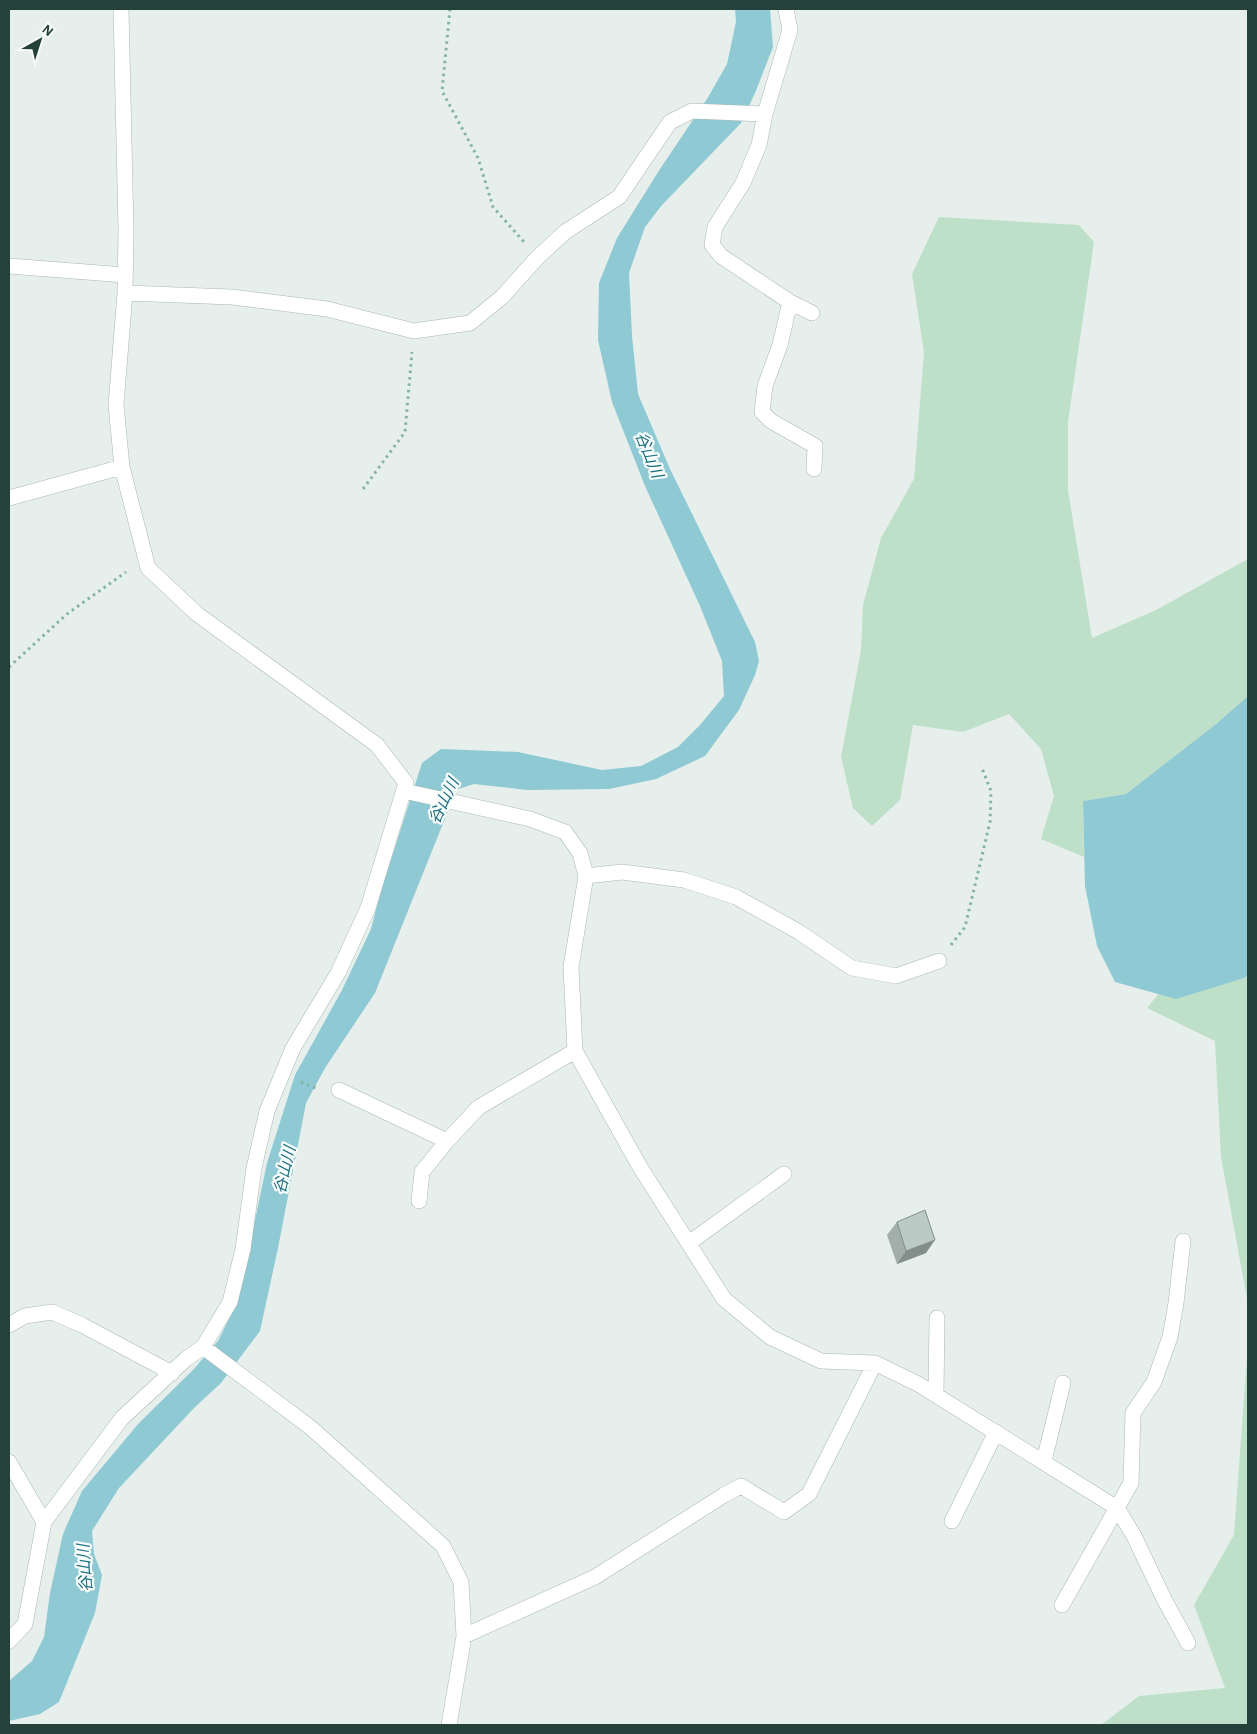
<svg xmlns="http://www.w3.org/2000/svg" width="1257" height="1734" font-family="'Alegreya Sans','Noto Sans JP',sans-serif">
<rect width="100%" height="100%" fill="#e6efeb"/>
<path fill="#bfe0c8" d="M 939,217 L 1079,225 L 1094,242 L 1068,422 L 1068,490 L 1092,638 L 1156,610 L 1248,559 L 1248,696 L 1216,724 L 1126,794 L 1083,801 L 1084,857 L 1041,839 L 1054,796 L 1041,749 L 1009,714 L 963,732 L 913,725 L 900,800 L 872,826 L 853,808 L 841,757 L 861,650 L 863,605 L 881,538 L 914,479 L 924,352 L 912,274 Z
M 1248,948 L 1248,1304 L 1221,1157 L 1215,1041 L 1147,1008 L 1180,967 Z
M 1248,1343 L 1248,1725 L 1101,1725 L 1139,1696 L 1225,1688 L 1194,1605 L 1234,1535 Z"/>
<path fill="#8ec9d4" d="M 735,9 L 770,9 L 773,47 L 755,93 L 741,123 L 662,205 L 645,227 L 629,273 L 632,336 L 638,394 L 670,469 L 755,642 L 759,661 L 755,675 L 739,710 L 705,756 L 656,779 L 609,789 L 527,790 L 474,784 L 455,790 L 446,816 L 375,993 L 325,1068 L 306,1103 L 278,1248 L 260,1331 L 221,1383 L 195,1407 L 119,1488 L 92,1531 L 94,1554 L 102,1575 L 95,1613 L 59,1702 L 40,1714 L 9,1721 L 9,1681 L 32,1661 L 44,1637 L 50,1593 L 63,1534 L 82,1491 L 139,1423 L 193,1370 L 218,1341 L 238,1301 L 267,1163 L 295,1075 L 342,990 L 371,929 L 380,894 L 422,763 L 441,749 L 518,752 L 602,770 L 641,766 L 678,747 L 700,725 L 724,696 L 722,661 L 700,606 L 645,486 L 612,402 L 598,340 L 599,283 L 617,238 L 660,169 L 707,99 L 727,64 L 736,22 Z
M 1248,696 L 1248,975 L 1244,978 L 1176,999 L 1115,982 L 1097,946 L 1085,886 L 1083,801 L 1126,794 L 1216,724 Z"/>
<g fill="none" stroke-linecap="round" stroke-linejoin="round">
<defs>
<path id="minor" d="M 786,9 L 790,30 L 765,114 L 759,145 L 743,183 L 715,227 L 712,245 L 721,256 L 790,302 L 812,313
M 9,266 L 125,275
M 125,293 L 232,297 L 327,309 L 414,331 L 470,323 L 502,297 L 537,258 L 565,232 L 619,197 L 670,122 L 692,111 L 765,114
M 790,302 L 780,345 L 765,386 L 762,412 L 771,421 L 815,446 L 814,469
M 9,498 L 122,467
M 404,791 L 530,819 L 565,832 L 580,853 L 586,876 L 571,967 L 575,1051 L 640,1167 L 724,1299 L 770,1337 L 821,1361 L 875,1363 L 918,1384 L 1117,1508 L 1134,1536 L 1164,1599 L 1188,1643
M 586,876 L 622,872 L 684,880 L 736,897 L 799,932 L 852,968 L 896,976 L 939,961
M 339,1090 L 447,1141
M 419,1201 L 422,1172 L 447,1141 L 479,1107 L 575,1051
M 689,1243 L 784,1174
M 9,1325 L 25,1316 L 52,1312 L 82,1325 L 172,1373
M 203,1347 L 310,1427 L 443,1546 L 461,1582 L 464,1636 L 449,1725
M 936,1394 L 937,1318
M 1044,1461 L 1063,1383
M 9,1462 L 44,1522
M 952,1521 L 996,1432
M 1062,1605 L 1131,1483 L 1133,1413 L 1154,1382 L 1170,1337 L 1176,1303 L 1183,1241
M 464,1636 L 595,1577 L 724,1495 L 741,1486 L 784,1512 L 809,1494 L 875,1363
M 9,1641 L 25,1624 L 44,1522 L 122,1418 L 186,1359 L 203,1347 L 230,1302 L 243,1249 L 254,1168 L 267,1111 L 293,1048 L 338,973 L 368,908 L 406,783 L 377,745 L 197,614 L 148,568 L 122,467 L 116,405 L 125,293 L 126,231 L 121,9"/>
</defs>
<use href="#minor" stroke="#a8b8b2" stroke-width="16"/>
<path stroke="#86b3a5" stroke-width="3" stroke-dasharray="2.5 4" stroke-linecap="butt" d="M 450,9 L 442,91 L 478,158 L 493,207 L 524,242
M 363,489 L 405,432 L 412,352
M 9,667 L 67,614 L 126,572
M 951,945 L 965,927 L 990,822 L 991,791 L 981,766
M 301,1082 L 316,1088"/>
<use href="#minor" stroke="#fff" stroke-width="15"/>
</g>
<path fill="#a1aea9" d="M 897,1222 L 926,1253 L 897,1264 L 887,1235 Z"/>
<path fill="#838d89" d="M 935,1240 L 926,1253 L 897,1264 L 906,1251 Z"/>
<path fill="#bbcac4" stroke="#838d89" d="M 925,1210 L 935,1240 L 906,1251 L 897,1222 Z"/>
<g text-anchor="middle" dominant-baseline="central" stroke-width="4.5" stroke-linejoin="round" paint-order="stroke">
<g font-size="16" font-style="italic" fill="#1c6f80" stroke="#f7fbf9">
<text transform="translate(649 455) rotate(68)">谷山川</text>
<text transform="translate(444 801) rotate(-64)">谷山川</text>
<text transform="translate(285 1170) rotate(-77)">谷山川</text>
<text transform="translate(85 1568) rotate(-94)">谷山川</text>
</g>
</g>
<rect width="1257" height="1734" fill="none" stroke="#24423a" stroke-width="20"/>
<g transform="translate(40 40) rotate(39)" stroke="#f7fbf9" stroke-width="4" paint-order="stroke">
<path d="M0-4L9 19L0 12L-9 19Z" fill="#24423a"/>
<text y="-8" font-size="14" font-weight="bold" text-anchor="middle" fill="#24423a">N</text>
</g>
</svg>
